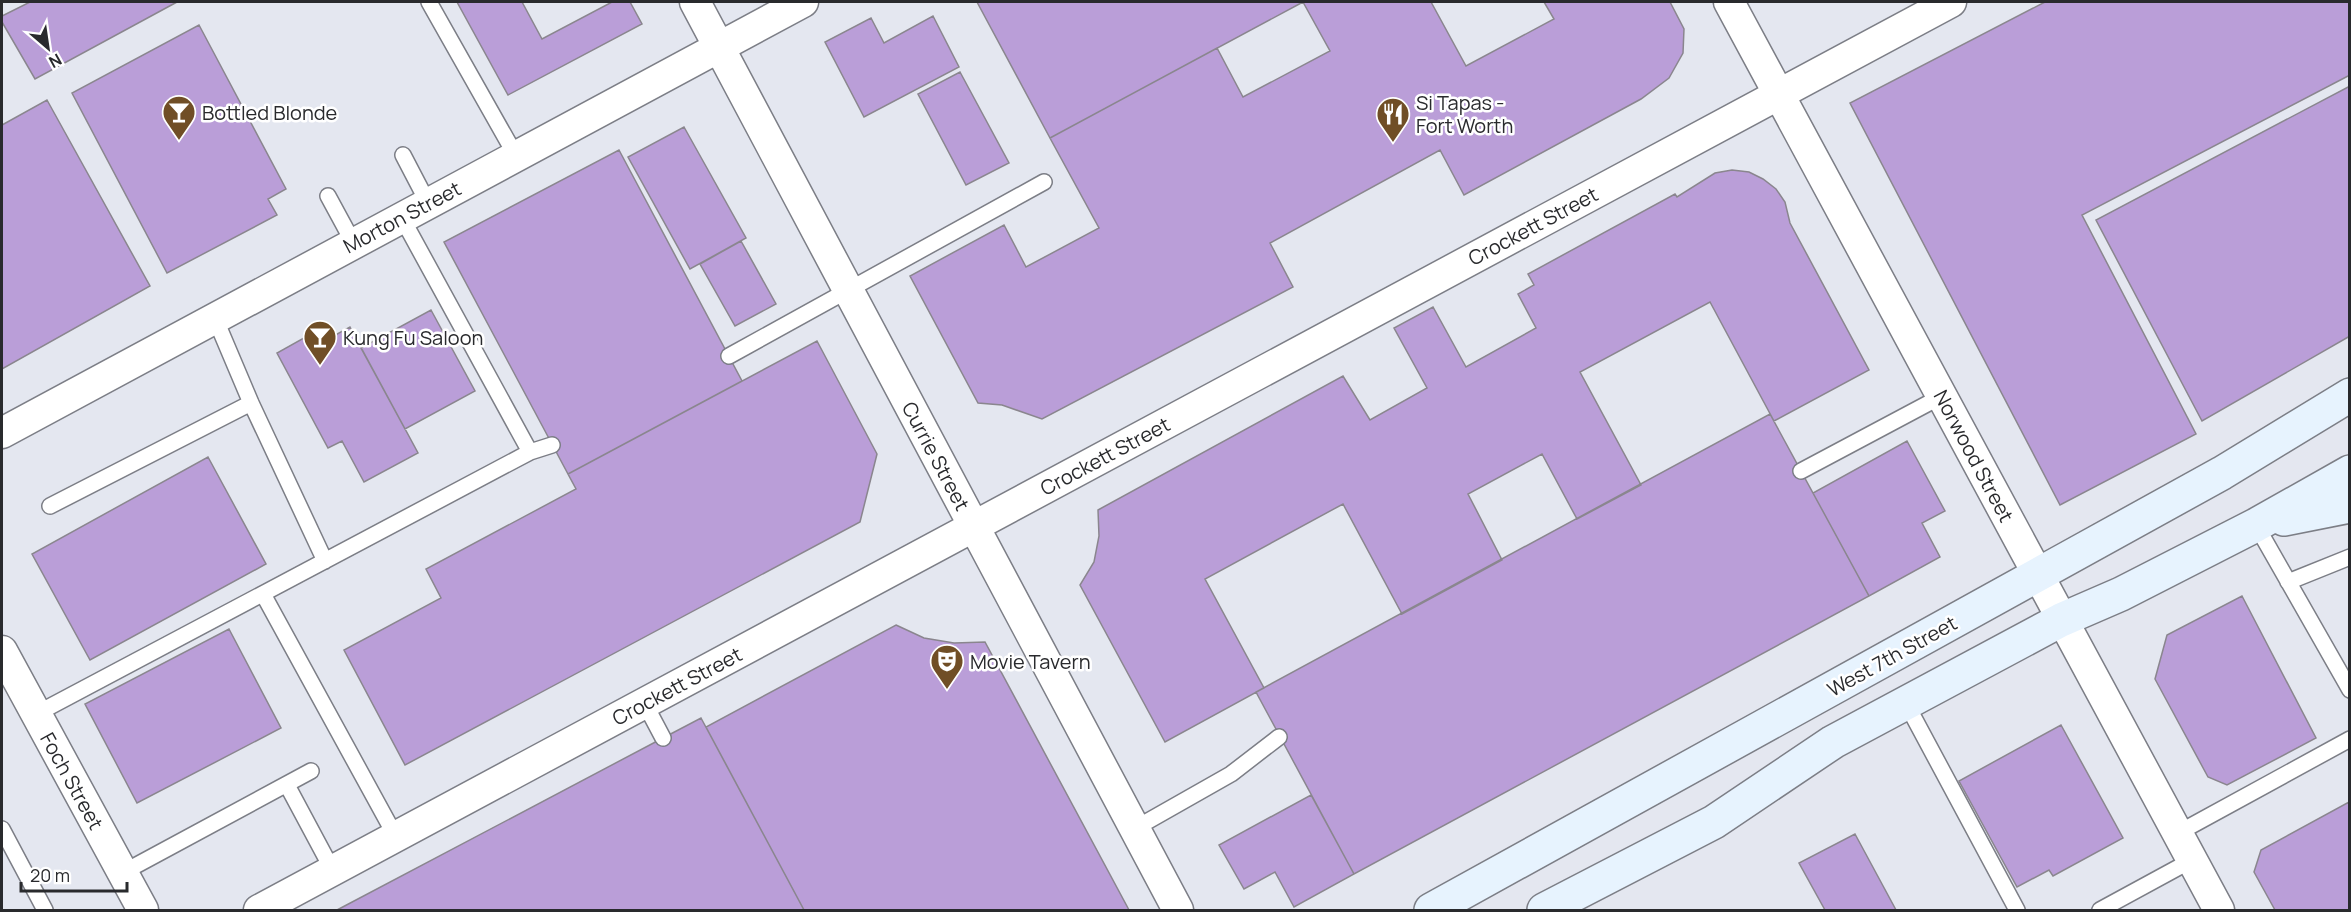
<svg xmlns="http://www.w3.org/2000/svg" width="2351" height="912" font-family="Manrope,sans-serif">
<rect width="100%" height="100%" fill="#e4e7f0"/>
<path fill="#ba9ed8" stroke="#8a868e" stroke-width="1.5" d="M 30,2 L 177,2 L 35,79 L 2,22 L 2,16 Z
M 457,2 L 522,2 L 542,39 L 612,2 L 630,2 L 642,24 L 508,95 Z
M 977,2 L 1303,2 L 1050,138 Z
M 1303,2 L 1431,2 L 1466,66 L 1554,19 L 1544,2 L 1670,2 L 1684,29 L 1683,53 L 1669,78 L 1641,99 L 1464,195 L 1440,150 L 1270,243 L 1293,287 L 1042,419 L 1002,405 L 978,403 L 910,276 L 1004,225 L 1026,267 L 1099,228 L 1050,138 L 1217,48 L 1243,97 L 1330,51 Z
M 2045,2 L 2350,2 L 2350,75 L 2082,215 L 2196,434 L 2060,505 L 1850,103 Z
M 933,16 L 959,67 L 864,117 L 825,42 L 871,18 L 884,43 Z
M 199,25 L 286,189 L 268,199 L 277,215 L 167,273 L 72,93 Z
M 960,72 L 1009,163 L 966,185 L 918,94 Z
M 2350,86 L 2350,336 L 2202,421 L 2096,220 Z
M 47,100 L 150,286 L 2,369 L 2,125 Z
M 684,127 L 746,238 L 690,269 L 628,157 Z
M 619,150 L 742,381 L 568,474 L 444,242 Z
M 1732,170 L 1749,172 L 1763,179 L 1776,189 L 1785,202 L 1790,223 L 1869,370 L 1774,421 L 1710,302 L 1580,372 L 1641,485 L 1577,519 L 1542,454 L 1468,494 L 1502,560 L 1402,614 L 1343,504 L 1205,579 L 1264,688 L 1165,742 L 1080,585 L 1094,562 L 1099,536 L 1098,510 L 1343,376 L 1370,420 L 1427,388 L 1394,328 L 1433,307 L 1466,367 L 1536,328 L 1518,294 L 1534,285 L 1528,274 L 1675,194 L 1677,197 L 1715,173 Z
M 741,241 L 776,304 L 735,326 L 700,264 Z
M 431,310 L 475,391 L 405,429 L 361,348 Z
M 350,327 L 418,453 L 364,482 L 342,441 L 328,448 L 277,353 L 311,334 L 317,345 Z
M 817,341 L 877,454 L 860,522 L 405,765 L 344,650 L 441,598 L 426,569 L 576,489 L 568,474 Z
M 1770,414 L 1869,596 L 1354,874 L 1256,692 Z
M 1907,441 L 1945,511 L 1922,523 L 1940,557 L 1869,596 L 1813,493 Z
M 208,457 L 266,564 L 90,660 L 32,554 Z
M 2242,596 L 2316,738 L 2227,785 L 2208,777 L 2155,679 L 2167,635 Z
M 896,625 L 924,638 L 954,643 L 985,642 L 1129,910 L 804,910 L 706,727 Z
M 229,629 L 281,728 L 137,803 L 85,704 Z
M 701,718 L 804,910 L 337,910 L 663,738 Z
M 2061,725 L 2123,838 L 2053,876 L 2049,870 L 2017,887 L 1959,781 Z
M 1311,795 L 1354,874 L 1294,907 L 1275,872 L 1244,889 L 1219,845 Z
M 2349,802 L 2350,910 L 2275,910 L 2254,872 L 2261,850 Z
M 1855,834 L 1896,910 L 1825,910 L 1799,863 Z"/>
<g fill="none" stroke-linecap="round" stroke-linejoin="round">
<defs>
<path id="service" d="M 429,2 L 516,156
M 403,155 L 428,203
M 328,196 L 354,244
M 402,218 L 530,452
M 215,318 L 251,403 L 325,561
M 729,356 L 1044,182
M 1801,471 L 1942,396
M 50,506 L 251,403
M 2256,525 L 2350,690
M 2288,582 L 2350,557
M 263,594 L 396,837
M 1906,703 L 2017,910
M 645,704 L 663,738
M 36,714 L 530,452 L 552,445
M 287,785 L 333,871
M 2,829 L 45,910
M 1134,829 L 1231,774 L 1279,737
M 2178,833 L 2350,739
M 122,873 L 311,771
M 2100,910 L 2192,860"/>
<path id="minor" d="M 695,2 L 1178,910
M 1729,2 L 2219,910
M 2,433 L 803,2
M 2,651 L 143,910
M 259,910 L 1951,2"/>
<path id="secondary" d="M 2284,519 L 2350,506
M 1431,910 L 2222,473 L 2350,395
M 1544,910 L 1714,822 L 1833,742 L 2061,620 L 2121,594 L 2256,525 L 2350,472"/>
</defs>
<use href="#service" stroke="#7c7e86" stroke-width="18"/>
<use href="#minor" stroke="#7c7e86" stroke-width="33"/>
<use href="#secondary" stroke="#7c7e86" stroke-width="36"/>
<use href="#service" stroke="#fff" stroke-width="15"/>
<use href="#minor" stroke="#fff" stroke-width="30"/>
<use href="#secondary" stroke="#e7f3fe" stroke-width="33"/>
</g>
<defs>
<symbol id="bar-pin" viewBox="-11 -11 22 30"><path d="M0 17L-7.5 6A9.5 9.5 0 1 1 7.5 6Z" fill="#704e26" stroke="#fff"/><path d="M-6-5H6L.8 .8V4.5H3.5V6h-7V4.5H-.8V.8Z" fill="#fff"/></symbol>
<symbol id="restaurant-pin" viewBox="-11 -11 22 30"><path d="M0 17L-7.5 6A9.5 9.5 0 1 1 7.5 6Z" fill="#704e26" stroke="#fff"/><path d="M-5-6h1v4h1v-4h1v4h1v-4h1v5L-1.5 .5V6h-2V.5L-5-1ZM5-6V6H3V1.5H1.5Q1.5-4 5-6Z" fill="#fff"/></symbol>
<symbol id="theatre-pin" viewBox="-11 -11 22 30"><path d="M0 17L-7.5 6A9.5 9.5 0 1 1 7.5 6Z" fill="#704e26" stroke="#fff"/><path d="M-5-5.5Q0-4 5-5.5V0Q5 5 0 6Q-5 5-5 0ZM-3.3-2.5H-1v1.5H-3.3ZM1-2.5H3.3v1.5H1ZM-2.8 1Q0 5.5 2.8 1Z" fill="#fff"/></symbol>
</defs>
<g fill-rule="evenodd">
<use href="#bar-pin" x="160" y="93" width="38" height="52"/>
<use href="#restaurant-pin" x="1374" y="95" width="38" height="52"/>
<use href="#bar-pin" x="301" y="318" width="38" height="52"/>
<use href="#theatre-pin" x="928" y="642" width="38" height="52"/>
</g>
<g text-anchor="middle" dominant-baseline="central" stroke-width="5" stroke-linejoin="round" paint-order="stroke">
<g font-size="20" fill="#292a2d" stroke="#fff" text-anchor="start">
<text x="1416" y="102">Si Tapas -<tspan x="1416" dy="23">Fort Worth</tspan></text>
<text x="202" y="112">Bottled Blonde</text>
<text x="343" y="337">Kung Fu Saloon</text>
<text x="970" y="661">Movie Tavern</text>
</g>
<g font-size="20" fill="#292a2d" stroke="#fff">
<text transform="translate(402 217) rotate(-28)">Morton Street</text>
<text transform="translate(1533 226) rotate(-28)">Crockett Street</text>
<text transform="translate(936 456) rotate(62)">Currie Street</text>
<text transform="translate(1105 456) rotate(-28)">Crockett Street</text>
<text transform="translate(1974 456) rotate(62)">Norwood Street</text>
<text transform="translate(1892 656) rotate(-29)">West 7th Street</text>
<text transform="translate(677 686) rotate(-28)">Crockett Street</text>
<text transform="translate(72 781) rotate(61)">Foch Street</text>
</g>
</g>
<rect width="2351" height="912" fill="none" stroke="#292a2d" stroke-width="6"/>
<g transform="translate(48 48) rotate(151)" stroke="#ffffff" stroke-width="4.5" paint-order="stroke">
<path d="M0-4.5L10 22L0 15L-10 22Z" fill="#292a2d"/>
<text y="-9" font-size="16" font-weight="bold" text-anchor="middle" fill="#292a2d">N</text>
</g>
<path d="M21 882v9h106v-9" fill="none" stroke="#292a2d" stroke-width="3"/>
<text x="30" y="882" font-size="18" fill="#292a2d" stroke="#ffffff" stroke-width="4.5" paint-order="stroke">20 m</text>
</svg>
